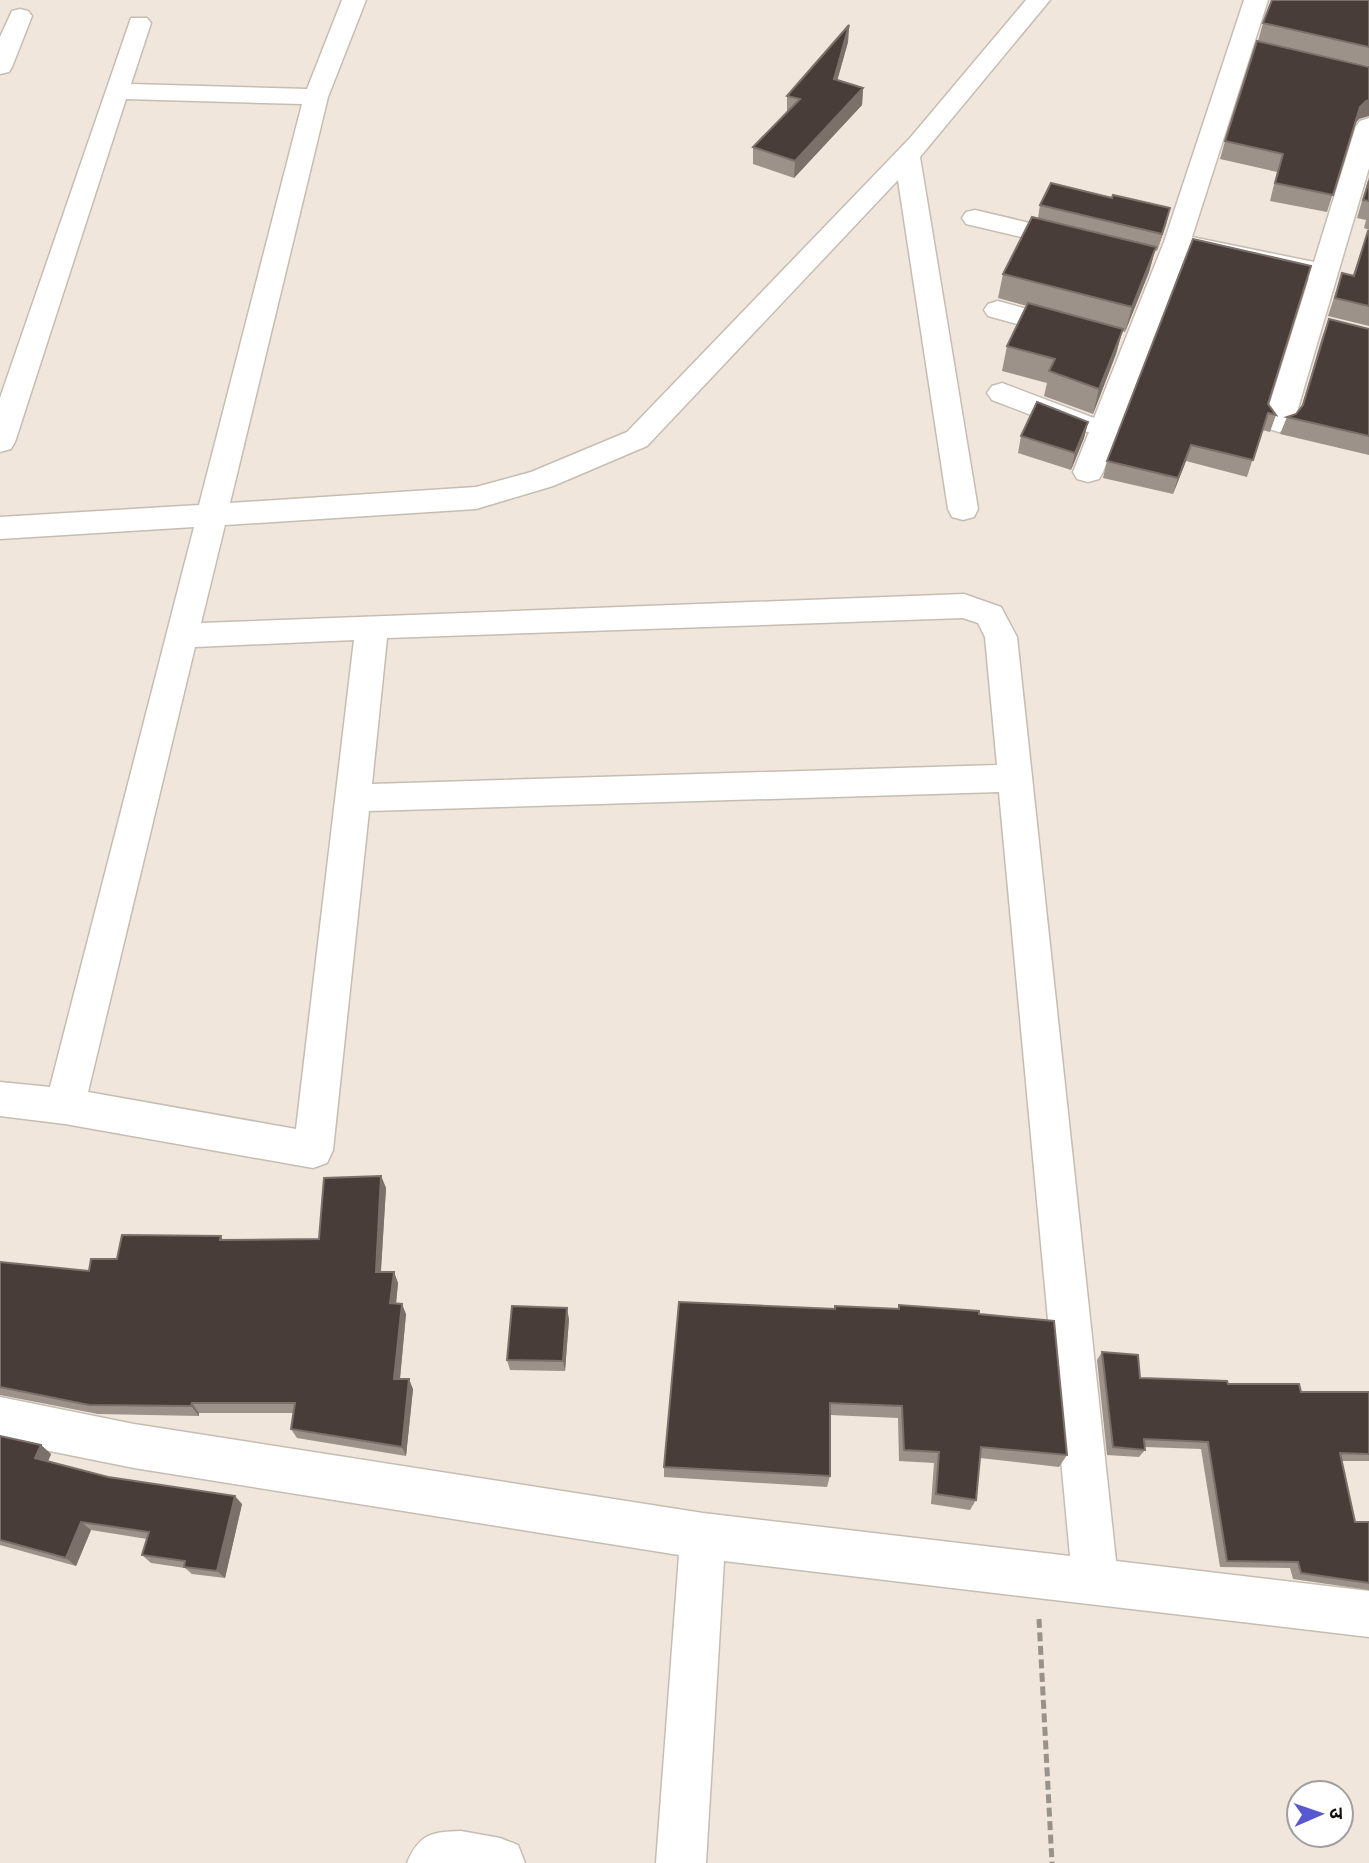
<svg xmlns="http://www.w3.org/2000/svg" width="1369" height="1863" font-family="Quicksand,'Noto Sans Devanagari',sans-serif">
<rect width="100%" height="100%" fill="#f0e6db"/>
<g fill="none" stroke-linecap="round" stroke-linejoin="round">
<defs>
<path id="street" d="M 342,0 L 366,0 L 328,97 L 230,503 L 476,487 L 531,472 L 627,432 L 910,138 L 1026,0 L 1050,0 L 920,157 L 978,509 L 974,517 L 963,520 L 952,517 L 948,509 L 898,180 L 647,446 L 553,486 L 476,509 L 225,525 L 201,623 L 964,594 L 1001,607 L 1017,637 L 1116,1561 L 1369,1591 L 1369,1637 L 724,1561 L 706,1863 L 656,1863 L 679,1555 L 134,1468 L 0,1441 L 0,1397 L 134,1424 L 703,1513 L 1070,1556 L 999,792 L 369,811 L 333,1150 L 327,1163 L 313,1168 L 65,1124 L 0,1116 L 0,1082 L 50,1087 L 194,527 L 0,539 L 0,517 L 199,505 L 302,104 L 126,99 L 15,442 L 11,449 L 0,452 L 0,398 L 131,18 L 147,18 L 151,23 L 131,84 L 307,89 ZM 963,618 L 978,623 L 985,637 L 997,765 L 372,784 L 387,638 ZM 354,640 L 296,1129 L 88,1092 L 195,647 Z
M 1244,0 L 1268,0 L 1192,237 L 1314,262 L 1356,126 L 1360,121 L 1369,118 L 1369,168 L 1294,422 L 1289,429 L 1279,432 L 1269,429 L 1264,422 L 1309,278 L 1187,252 L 1103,472 L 1099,479 L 1088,482 L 1077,479 L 1073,472 L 1089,432 L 1073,431 L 992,400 L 987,393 L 992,386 L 1002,383 L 1094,418 L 1164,242 Z
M 20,9 L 28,11 L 32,16 L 12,67 L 9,72 L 0,74 L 0,37 L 12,11 Z
M 975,210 L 1081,235 L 1085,241 L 1081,247 L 1072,249 L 966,224 L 962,218 L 966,212 Z
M 998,301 L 1081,324 L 1085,330 L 1081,336 L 1071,339 L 988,316 L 984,310 L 988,304 Z
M 461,1831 L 500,1838 L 518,1845 L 525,1863 L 407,1863 C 419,1834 431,1832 461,1831 Z"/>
</defs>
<use href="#street" stroke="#c6bdb2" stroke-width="3"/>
<path stroke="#99928a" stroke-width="5" stroke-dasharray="9 4.5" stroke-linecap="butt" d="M 1039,1619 L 1052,1863"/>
<use href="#street" fill="#fff" fill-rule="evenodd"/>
</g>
<path fill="#9c928a" d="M 1369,0 L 1369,66 L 1258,41 L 1263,23 Z
M 849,25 L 848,42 L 837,80 L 863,88 L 862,105 L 794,178 L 753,164 L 753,147 L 787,113 L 787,96 Z
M 1359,119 L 1355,124 L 1327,212 L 1270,201 L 1277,172 L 1220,159 L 1225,141 Z
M 1369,177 L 1369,230 L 1364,228 L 1366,220 L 1357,218 Z
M 1112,198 L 1170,208 L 1157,251 L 1155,250 L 1149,272 L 1125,332 L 1122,331 L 1116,354 L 1093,414 L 1044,396 L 1047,383 L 1002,371 L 1007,346 L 1027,306 L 998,298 L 1003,274 L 1038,218 L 1040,205 Z
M 1368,231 L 1369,231 L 1369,326 L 1328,316 L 1342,273 L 1353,275 Z
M 1329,319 L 1369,329 L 1369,455 L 1280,434 L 1287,417 L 1296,414 L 1301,409 L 1322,337 Z
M 1268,404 L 1276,415 L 1270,432 L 1262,430 L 1247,477 L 1186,461 L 1173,494 L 1103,478 L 1107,461 Z
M 1088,422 L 1084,438 L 1071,470 L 1018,453 L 1021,436 Z
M 381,1176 L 386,1188 L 381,1272 L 394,1272 L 398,1283 L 396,1303 L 406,1314 L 400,1379 L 413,1389 L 406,1456 L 297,1438 L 291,1429 L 293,1413 L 199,1413 L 199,1416 L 98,1414 L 0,1395 L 0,1262 L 89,1271 L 117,1259 L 221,1236 L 223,1240 L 319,1239 Z
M 899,1305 L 979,1314 L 1067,1455 L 1059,1467 L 980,1458 L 976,1500 L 970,1510 L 931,1504 L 934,1463 L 899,1461 L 898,1418 L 830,1415 L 830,1476 L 827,1487 L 664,1477 L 664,1467 L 835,1309 L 835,1306 L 898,1309 Z
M 569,1319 L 565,1371 L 510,1370 L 507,1360 Z
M 1102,1352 L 1140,1378 L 1228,1384 L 1301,1392 L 1369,1392 L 1369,1461 L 1342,1461 L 1355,1522 L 1369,1522 L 1369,1590 L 1293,1579 L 1290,1568 L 1220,1567 L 1201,1449 L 1145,1447 L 1145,1450 L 1139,1457 L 1107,1455 L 1097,1360 Z
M 0,1436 L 41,1445 L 51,1454 L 48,1462 L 108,1477 L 242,1504 L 225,1578 L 192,1574 L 185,1568 L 151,1563 L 142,1555 L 147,1539 L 91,1530 L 76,1566 L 0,1545 Z"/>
<path fill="#7b706a" d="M 849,25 L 848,42 L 833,96 L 834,79 Z
M 863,88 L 862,105 L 794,178 L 795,161 Z
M 1369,100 L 1369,116 L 1359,119 L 1353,125 L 1360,107 L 1366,101 Z
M 1170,208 L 1166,225 L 1157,251 L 1162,234 Z
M 1156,247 L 1149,272 L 1125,332 L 1132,307 Z
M 1123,329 L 1116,354 L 1093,414 L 1099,389 Z
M 1088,422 L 1084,438 L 1071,470 L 1075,453 Z
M 1191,445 L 1186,461 L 1173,494 L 1178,478 Z
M 381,1176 L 386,1188 L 380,1283 L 376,1272 Z
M 394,1272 L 398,1283 L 395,1314 L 390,1303 Z
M 402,1304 L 406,1314 L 399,1388 L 394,1379 Z
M 567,1308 L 569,1319 L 565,1371 L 563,1361 Z
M 409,1379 L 413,1389 L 406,1456 L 402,1447 Z
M 192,1403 L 199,1413 L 199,1416 L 191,1406 Z
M 41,1445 L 51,1454 L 45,1467 L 35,1458 Z
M 235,1496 L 242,1504 L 225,1578 L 217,1571 Z
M 81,1522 L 91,1530 L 76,1566 L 66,1558 Z"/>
<path fill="#493d39" stroke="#7b706a" stroke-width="2" d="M 1272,0 L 1369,0 L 1369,47 L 1263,23 Z
M 849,25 L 834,79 L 863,88 L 795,161 L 753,147 L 800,99 L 787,96 Z
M 1257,41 L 1369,67 L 1369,100 L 1366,101 L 1360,107 L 1333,195 L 1275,183 L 1283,154 L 1225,141 Z
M 1369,181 L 1369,201 L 1363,200 Z
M 1051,183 L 1112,198 L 1113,195 L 1170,208 L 1162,234 L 1040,205 Z
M 1032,217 L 1156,247 L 1132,307 L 1003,274 Z
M 1368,231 L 1369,231 L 1369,306 L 1335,298 L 1342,273 L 1354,276 Z
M 1193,239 L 1311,266 L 1268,404 L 1276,415 L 1268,413 L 1253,460 L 1191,445 L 1178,478 L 1107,461 Z
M 1028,303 L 1123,329 L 1099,389 L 1049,371 L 1055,359 L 1007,346 Z
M 1329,319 L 1369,329 L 1369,436 L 1287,417 L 1296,414 L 1303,405 Z
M 1037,402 L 1088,422 L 1075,453 L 1021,436 Z
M 381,1176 L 376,1272 L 394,1272 L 390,1303 L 402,1304 L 394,1379 L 409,1379 L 402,1447 L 291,1429 L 295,1403 L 192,1403 L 191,1406 L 89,1405 L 0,1387 L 0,1262 L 89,1271 L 91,1259 L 117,1259 L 122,1235 L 221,1236 L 220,1240 L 319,1239 L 324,1178 Z
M 679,1302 L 835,1309 L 835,1306 L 899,1309 L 899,1305 L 979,1311 L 979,1314 L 1054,1321 L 1067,1455 L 981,1447 L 976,1500 L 936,1494 L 939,1452 L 904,1450 L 902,1406 L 830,1403 L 830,1476 L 664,1467 Z
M 512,1306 L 567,1308 L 563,1361 L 507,1360 Z
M 1102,1352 L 1138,1355 L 1140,1378 L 1227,1381 L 1228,1384 L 1299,1384 L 1301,1392 L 1369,1392 L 1369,1454 L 1340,1453 L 1355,1522 L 1369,1522 L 1369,1583 L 1301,1573 L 1298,1562 L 1227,1561 L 1208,1442 L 1144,1439 L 1145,1450 L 1113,1447 Z
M 0,1436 L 41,1445 L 35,1458 L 108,1477 L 235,1496 L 217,1571 L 184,1567 L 185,1561 L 142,1555 L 149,1532 L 81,1522 L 66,1558 L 0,1540 Z"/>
<g transform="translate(1320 1814) rotate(88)"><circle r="33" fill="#ffffff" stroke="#a09f9d" stroke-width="2"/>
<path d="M0-5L12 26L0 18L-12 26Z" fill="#5859d1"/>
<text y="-10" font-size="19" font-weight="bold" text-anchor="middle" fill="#110e0a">उ</text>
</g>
</svg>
